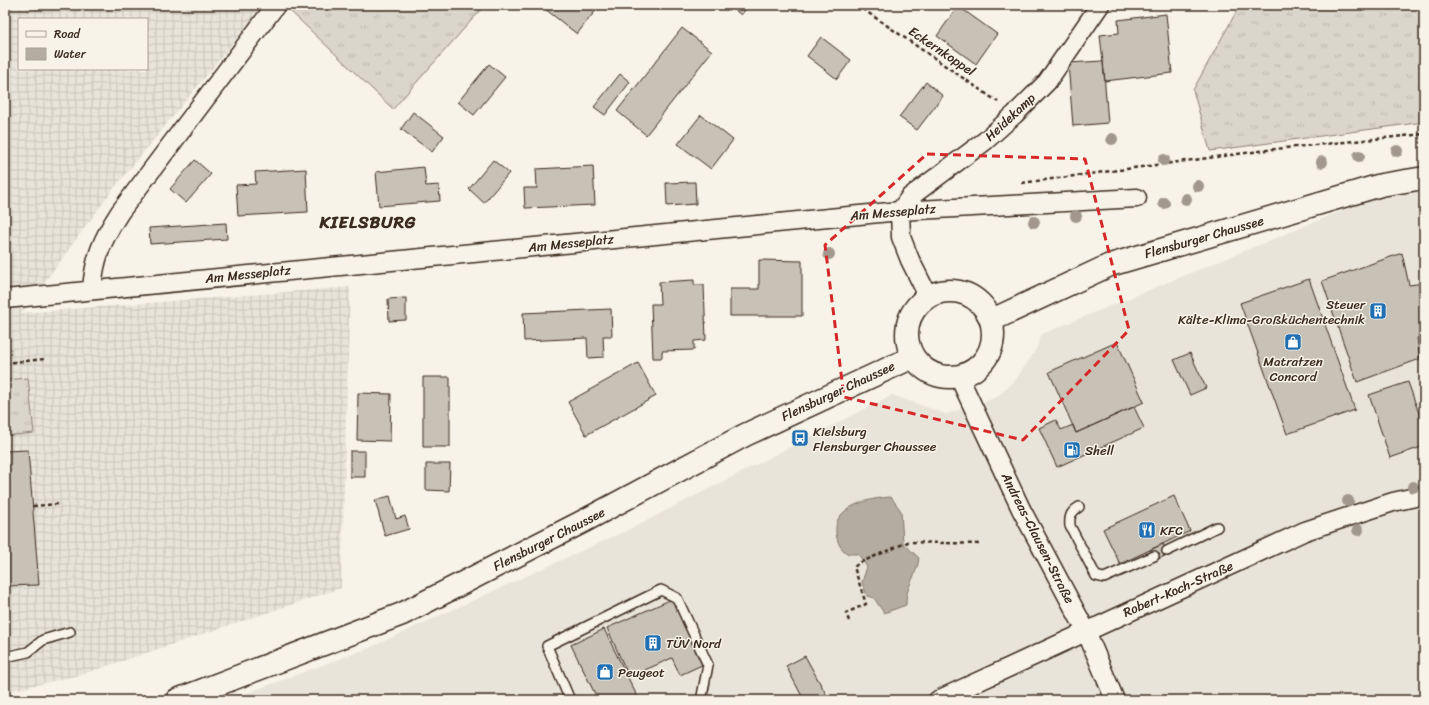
<svg xmlns="http://www.w3.org/2000/svg" width="1429" height="705" font-family="Sriracha,sans-serif">
<defs>
<pattern id="industrial-grid" width="8" height="8" patternUnits="userSpaceOnUse"><rect width="8" height="8" fill="#e9e4d9"/><path d="M0 4h8M4 0v8" fill="none" stroke="#c9c4ba"/></pattern>
<pattern id="grass-tufts" width="24" height="20" patternUnits="userSpaceOnUse"><rect width="24" height="20" fill="#dbd6cb"/><path d="M3 7l-1-3M5 7V3M7 7l1-3M15 17l-1-3M17 17v-4M19 17l1-3" fill="none" stroke="#bdb8ae"/></pattern>
</defs>
<rect width="100%" height="100%" fill="#f7f3e8"/>
<filter id="ink" filterUnits="userSpaceOnUse"><feTurbulence type="fractalNoise" baseFrequency=".025" numOctaves="2"/><feDisplacementMap in="SourceGraphic" scale="8" xChannelSelector="R" yChannelSelector="G"/><feConvolveMatrix kernelMatrix="1 2 1 2 8 2 1 2 1" color-interpolation-filters="sRGB"/></filter>
<g filter="url(#ink)">
<path fill="#e9e4d9" d="M 1424,186 L 1424,700 L 228,700 L 369,648 L 634,527 L 892,395 L 946,414 L 995,398 L 1014,382 L 1035,351 L 1042,334 L 1385,193 Z"/>
<path fill="url(#industrial-grid)" fill-rule="evenodd" d="M 5,5 L 264,5 L 111,192 L 22,313 L 350,287 L 341,588 L 80,675 L 5,692 ZM 19,19 L 147,19 L 147,69 L 19,69 Z"/>
<path fill="url(#grass-tufts)" stroke="#8b8074" d="M 290,5 L 485,5 L 393,109 L 287,8 Z
M 1240,5 L 1424,5 L 1424,122 L 1210,151 L 1193,90 Z
M 28,378 L 34,433 L 5,436 L 5,380 Z"/>
<path fill="#b4aca0" stroke="#84786c" d="M 891,497 L 901,511 L 903,543 L 919,558 C 917,576 905,587 906,605 L 884,613 L 874,598 L 867,596 L 862,582 L 867,567 L 858,554 C 855,554 851,554 849,554 C 836,549 832,526 840,516 C 852,502 874,498 891,497 Z"/>
<path fill="#c8c1b6" stroke="#3b2a1e" d="M 540,5 L 600,5 L 577,34 Z
M 729,5 L 749,5 L 741,15 Z
M 958,6 L 997,34 L 976,64 L 937,36 Z
M 1166,14 L 1172,73 L 1105,81 L 1100,35 L 1119,33 L 1118,20 Z
M 682,28 L 712,51 L 646,135 L 617,111 Z
M 821,37 L 851,60 L 837,79 L 807,56 Z
M 1103,61 L 1108,123 L 1073,126 L 1068,63 Z
M 489,64 L 505,77 L 474,115 L 458,102 Z
M 620,74 L 630,82 L 605,115 L 594,107 Z
M 926,82 L 943,96 L 917,130 L 899,117 Z
M 413,112 L 444,136 L 432,152 L 401,129 Z
M 701,115 L 733,140 L 711,169 L 678,144 Z
M 195,160 L 211,174 L 186,203 L 170,189 Z
M 493,160 L 509,173 L 484,203 L 469,189 Z
M 593,166 L 595,205 L 525,208 L 524,188 L 537,188 L 536,169 Z
M 424,167 L 426,186 L 439,185 L 440,201 L 379,206 L 376,172 Z
M 306,169 L 308,212 L 238,216 L 236,185 L 256,184 L 255,172 Z
M 695,182 L 696,204 L 667,206 L 666,183 Z
M 226,223 L 227,239 L 150,244 L 149,228 Z
M 1402,253 L 1409,285 L 1424,283 L 1424,336 L 1417,338 L 1420,359 L 1357,382 L 1322,281 Z
M 759,260 L 802,261 L 802,316 L 730,316 L 730,289 L 759,289 Z
M 1309,279 L 1355,410 L 1287,434 L 1240,303 Z
M 694,280 L 694,285 L 704,285 L 706,340 L 694,341 L 694,350 L 662,351 L 662,358 L 653,358 L 651,304 L 660,304 L 659,282 Z
M 406,298 L 406,320 L 389,321 L 388,299 Z
M 611,309 L 612,336 L 603,336 L 604,357 L 588,358 L 587,338 L 524,341 L 523,313 Z
M 1117,342 L 1144,402 L 1076,433 L 1049,372 Z
M 1190,353 L 1206,388 L 1190,395 L 1174,360 Z
M 638,363 L 656,396 L 586,435 L 568,402 Z
M 423,377 L 450,377 L 450,447 L 423,447 Z
M 1408,382 L 1424,428 L 1424,446 L 1390,458 L 1369,395 Z
M 358,393 L 391,394 L 390,441 L 357,440 Z
M 1134,407 L 1144,428 L 1057,467 L 1039,428 L 1056,420 L 1061,430 L 1073,425 L 1076,433 Z
M 28,450 L 39,585 L 5,586 L 5,451 Z
M 350,451 L 365,451 L 365,477 L 350,477 Z
M 426,464 L 450,464 L 449,491 L 426,490 Z
M 390,496 L 396,519 L 405,516 L 409,529 L 385,536 L 375,500 Z
M 1174,496 L 1190,531 L 1120,564 L 1103,529 Z
M 1163,544 L 1169,554 L 1156,560 L 1150,550 Z
M 672,599 L 702,665 L 680,675 L 672,658 L 629,677 L 607,628 Z
M 604,629 L 639,700 L 598,700 L 571,645 Z
M 805,656 L 826,694 L 815,700 L 804,700 L 786,666 Z"/>
<g fill="none" stroke-linecap="round" stroke-linejoin="round">
<defs>
<path id="service" d="M 1079,507 C 1071,512 1069,516 1070,526 L 1096,576 L 1104,578 L 1154,556
M 1167,551 L 1217,527
M 5,657 L 28,652 L 43,640 L 70,632
M 570,700 L 547,646 L 661,590 L 677,598 L 708,665 L 702,696 L 704,700"/>
<path id="minor" d="M 900,211 L 910,197 L 985,141 L 1015,114 L 1047,82 L 1100,5
M 900,211 L 901,237 L 910,260 L 928,296
M 92,290 C 94,258 103,238 120,212 L 276,5
M 5,299 L 900,211 L 1137,198
M 959,377 L 1021,509 L 1086,631 L 1115,700
M 938,700 L 1305,531 L 1393,502 L 1424,495"/>
<path id="secondary" d="M907 334a43 43 0 1 1 86 0a43 43 0 1 1-86 0Z
M 992,320 L 1110,265 L 1381,185 L 1424,178
M 177,700 L 402,614 L 582,522 L 745,435 L 913,357"/>
</defs>
<use href="#service" stroke="#3b2a1e" stroke-width="12"/>
<use href="#minor" stroke="#3b2a1e" stroke-width="21"/>
<use href="#secondary" stroke="#3b2a1e" stroke-width="25"/>
<path stroke="#3b2a1e" stroke-width="2.5" stroke-dasharray="4 3" stroke-linecap="butt" d="M 857,5 L 998,102
M 1022,183 L 1275,149 L 1424,134
M 5,363 L 45,359
M 33,506 L 58,504
M 849,621 L 846,613 L 866,604 L 854,567 L 859,563 L 908,542 L 981,544"/>
<use href="#service" stroke="#f7f3e8" stroke-width="9"/>
<use href="#minor" stroke="#f7f3e8" stroke-width="18"/>
<use href="#secondary" stroke="#f7f3e8" stroke-width="22"/>
</g>
<g fill="#a1978c">
<circle cx="1112" cy="139" r="6"/>
<circle cx="1397" cy="151" r="6"/>
<circle cx="1359" cy="156" r="6"/>
<circle cx="1164" cy="160" r="6"/>
<circle cx="1322" cy="162" r="6"/>
<circle cx="1198" cy="186" r="6"/>
<circle cx="1186" cy="199" r="6"/>
<circle cx="1164" cy="203" r="6"/>
<circle cx="1076" cy="216" r="6"/>
<circle cx="1034" cy="222" r="6"/>
<circle cx="829" cy="254" r="6"/>
<circle cx="1413" cy="487" r="6"/>
<circle cx="1348" cy="501" r="6"/>
<circle cx="1358" cy="530" r="6"/>
</g>
</g>
<path fill="none" stroke="#d62828" stroke-width="3" stroke-dasharray="8 5" stroke-linejoin="round" d="M 927,154 L 1085,159 L 1129,330 L 1023,440 L 844,397 L 825,245 Z"/>
<defs>
<symbol id="building-square" viewBox="-11 -11 22 22"><rect x="-9" y="-9" width="18" height="18" rx="4" fill="#1f6fb2" stroke="#f7f3e8"/><path d="M-4-6H4V6H1V3H-1V6H-4ZM-2.5-4.3h1.7v1.8h-1.7ZM.8-4.3h1.7v1.8H.8ZM-2.5-1h1.7V.8h-1.7ZM.8-1h1.7V.8H.8Z" fill="#fff"/></symbol>
<symbol id="shop-square" viewBox="-11 -11 22 22"><rect x="-9" y="-9" width="18" height="18" rx="4" fill="#1f6fb2" stroke="#f7f3e8"/><path d="M-5-2.5h2.3a2.7 3.5 0 0 1 5.4 0H5L5.5 6h-11ZM-1.5-2.5h3a1.5 2.3 0 0 0-3 0Z" fill="#fff"/></symbol>
<symbol id="bus-square" viewBox="-11 -11 22 22"><rect x="-9" y="-9" width="18" height="18" rx="4" fill="#1f6fb2" stroke="#f7f3e8"/><path d="M-5-6H5V4H4V6H2V4H-2V6H-4V4H-5ZM-3.5-4V0h7V-4ZM-3.5 1.2v1.5H-2V1.2ZM2 1.2v1.5H3.5V1.2Z" fill="#fff"/></symbol>
<symbol id="fuel-square" viewBox="-11 -11 22 22"><rect x="-9" y="-9" width="18" height="18" rx="4" fill="#1f6fb2" stroke="#f7f3e8"/><path d="M-5.5-6h7V0h2V4h1.3V-2.5L3-4.5l.8-.8L6-3V5H2.5V1h-1V6h-7ZM-4.2-4.7v3.2H.2V-4.7Z" fill="#fff"/></symbol>
<symbol id="restaurant-square" viewBox="-11 -11 22 22"><rect x="-9" y="-9" width="18" height="18" rx="4" fill="#1f6fb2" stroke="#f7f3e8"/><path d="M-5-6h1v4h1v-4h1v4h1v-4h1v5L-1.5 .5V6h-2V.5L-5-1ZM5-6V6H3V1.5H1.5Q1.5-4 5-6Z" fill="#fff"/></symbol>
</defs>
<g fill-rule="evenodd">
<use href="#building-square" x="1368" y="301" width="20" height="20"/>
<use href="#shop-square" x="1283" y="332" width="20" height="20"/>
<use href="#bus-square" x="790" y="428" width="20" height="20"/>
<use href="#fuel-square" x="1062" y="440" width="20" height="20"/>
<use href="#restaurant-square" x="1137" y="520" width="20" height="20"/>
<use href="#building-square" x="643" y="633" width="20" height="20"/>
<use href="#shop-square" x="595" y="662" width="20" height="20"/>
</g>
<g text-anchor="middle" dominant-baseline="central" stroke-width="3" stroke-linejoin="round" paint-order="stroke">
<g font-size="13" fill="#3b2a1e" stroke="#f7f3e8">
<text transform="translate(942 51) rotate(34)">Eckernkoppel</text>
<text transform="translate(1010 117) rotate(-43)">Heidekamp</text>
<text transform="translate(893 212) rotate(-5)">Am Messeplatz</text>
<text transform="translate(1204 237) rotate(-16)">Flensburger Chaussee</text>
<text transform="translate(571 243) rotate(-6)">Am Messeplatz</text>
<text transform="translate(248 274) rotate(-6)">Am Messeplatz</text>
<text transform="translate(838 391) rotate(-25)">Flensburger Chaussee</text>
<text transform="translate(1038 538) rotate(63)">Andreas-Clausen-Straße</text>
<text transform="translate(549 539) rotate(-27)">Flensburger Chaussee</text>
<text transform="translate(1178 589) rotate(-24)">Robert-Koch-Straße</text>
</g>
<g font-size="13" fill="#3b2a1e" stroke="#f7f3e8" text-anchor="start">
<text x="1365" y="304" text-anchor="end">Steuer<tspan x="1365" dy="15">Kälte-Klima-Großküchentechnik</tspan></text>
<text x="1293" y="361" text-anchor="middle">Matratzen<tspan x="1293" dy="15">Concord</tspan></text>
<text x="813" y="431">Kielsburg<tspan x="813" dy="15">Flensburger Chaussee</tspan></text>
<text x="1085" y="450">Shell</text>
<text x="1160" y="530">KFC</text>
<text x="666" y="643">TÜV Nord</text>
<text x="618" y="672">Peugeot</text>
</g>
<g font-size="17" font-weight="bold" letter-spacing="1" fill="#3b2a1e" stroke="#f7f3e8">
<text x="368" y="222">KIELSBURG</text>
</g>
</g>
<rect width="1429" height="705" fill="none" stroke="#f7f3e8" stroke-width="20"/>
<rect x="10" y="10" width="1409" height="685" fill="none" stroke="#3b2a1e" stroke-width="1.5" filter="url(#ink)"/>
<rect x="18" y="18" width="130" height="52" fill="#f7f3e8" stroke="#aca397"/>
<rect x="26" y="31" width="20" height="6" fill="#f7f3e8" stroke="#aca397"/>
<text x="54" y="38" font-size="12" fill="#3b2a1e">Road</text>
<rect x="26" y="48" width="20" height="12" fill="#b4aca0" stroke="#aca397"/>
<text x="54" y="58" font-size="12" fill="#3b2a1e">Water</text>
</svg>
